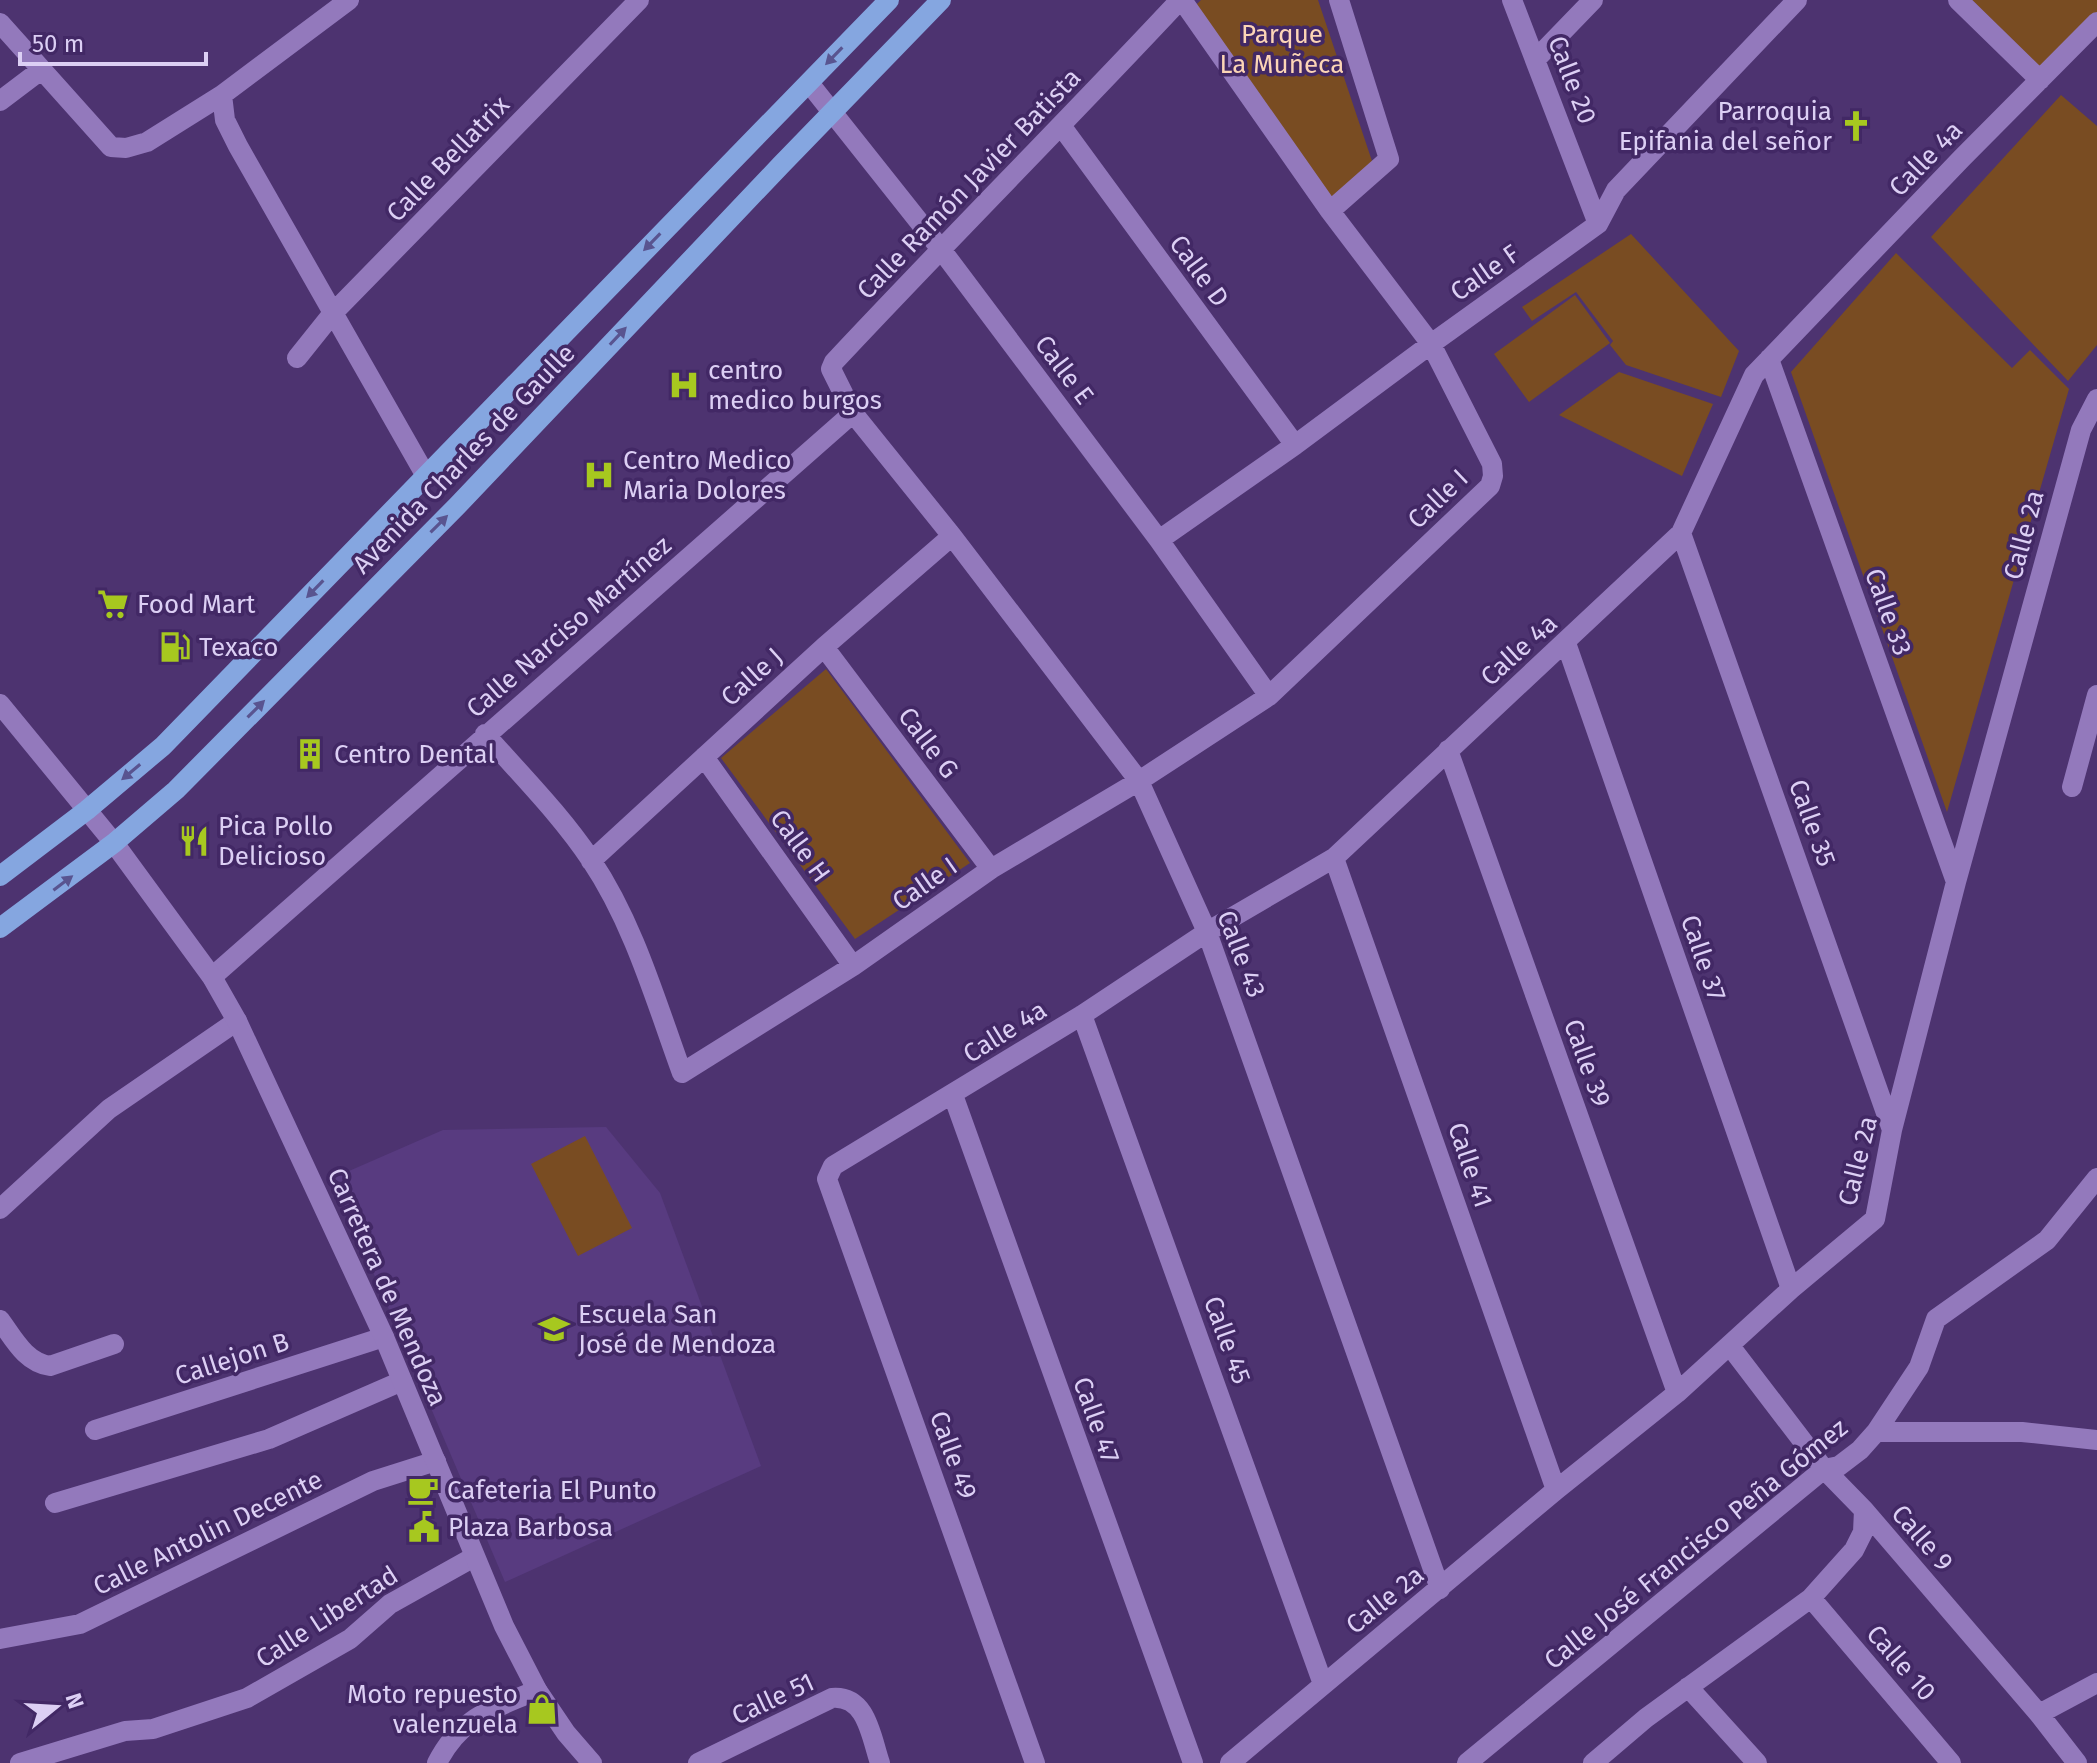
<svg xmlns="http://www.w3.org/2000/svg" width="2097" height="1763" font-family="'Fira Sans',sans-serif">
<rect width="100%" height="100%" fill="#4d3370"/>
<path fill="#583b80" d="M 606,1127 L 660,1193 L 761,1466 L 505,1582 L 333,1178 L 443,1130 Z"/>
<path fill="#794c22" d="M 1201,0 L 1318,0 L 1373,164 L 1331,201 L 1193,8 Z
M 1972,0 L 2097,0 L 2097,16 L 2045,72 Z
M 2061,95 L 2097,126 L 2097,345 L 2068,381 L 1931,237 Z
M 1631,234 L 1739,351 L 1721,397 L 1626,365 L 1610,345 L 1613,341 L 1576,292 L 1532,321 L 1522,307 Z
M 1896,253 L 2012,368 L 2030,350 L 2069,389 L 1947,812 L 1791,372 Z
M 1575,295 L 1610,343 L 1529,402 L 1494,354 Z
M 1619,372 L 1713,404 L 1682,476 L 1559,415 Z
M 826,669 L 970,863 L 855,939 L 721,758 Z
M 585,1136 L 632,1228 L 578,1256 L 531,1164 Z"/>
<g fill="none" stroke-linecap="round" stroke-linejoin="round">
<path stroke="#9379bc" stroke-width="20" d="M 1180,0 C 1066,122 948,240 834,362 L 831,369 L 853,413 L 952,536 L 1139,781 L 1207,932 L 1440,1589
M 1512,0 L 1598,224
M 1958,0 L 2040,80
M 0,23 L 111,147 L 126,148 L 147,142 L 222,95 L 349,0
M 1536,59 L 1593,0
M 809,83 L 940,248 L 1159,540 L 1269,696
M 222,95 L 225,120 L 238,146 L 426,476
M 0,101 L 41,70
M 1062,127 L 1295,445
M 1330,211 L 1389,159 L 1339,0
M 297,358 L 333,313 L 639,0
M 1769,359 L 1956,882
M 1681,533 L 1892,1130
M 1159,540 L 1295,445 L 1431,344 L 1598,224 L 1616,190 L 1797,0
M 1566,643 L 1791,1289
M 824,647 L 991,869
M 485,734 C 521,775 561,815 591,860 C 634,924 656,1002 682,1073 L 853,966 L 991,869 L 1139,781 L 1269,696 L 1490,486 L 1493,476 L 1492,464 L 1431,344 L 1330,211 L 1182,0
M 1448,750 L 1677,1393
M 704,757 L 853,966
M 2072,787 L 2097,695
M 1334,858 L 1556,1490
M 591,861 L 824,647 L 952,536
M 212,977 L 853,413
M 1082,1015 L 1323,1684
M 953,1095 L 1193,1763
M 0,1209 L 109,1109 L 237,1021
M 0,1320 C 14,1339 25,1362 50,1366 L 114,1344
M 1730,1346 L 1824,1469 L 1864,1510 L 2039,1714 L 2077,1763
M 95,1430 L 384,1337
M 1876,1432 L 2022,1432 L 2097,1440
M 55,1503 L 269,1439 L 402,1381
M 1811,1598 L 1951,1763
M 0,1639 L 80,1624 L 373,1481 L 436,1461
M 1688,1687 L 1757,1763
M 2039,1714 L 2097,1683
M 20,1763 L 125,1731 L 153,1729 L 247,1698 L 350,1639 L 390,1604 L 474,1557
M 437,1763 C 461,1716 492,1710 537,1690
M 698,1763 L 832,1698 C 867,1695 871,1737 880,1763
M 1035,1763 L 827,1179 L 833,1166 L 1082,1015 L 1207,932 L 1334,858 L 1681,533 L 1754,375 L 1962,158 L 2097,22
M 1230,1763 L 1556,1490 L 1677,1393 L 1791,1289 L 1875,1219 L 1892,1130 L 1956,882 L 2081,430 L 2097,399
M 1467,1763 L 1824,1469 L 1839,1466 L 1860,1450 L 1876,1432 L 1919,1367 L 1936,1319 L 2047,1240 L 2097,1178
M 1593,1763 L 1646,1718 L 1811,1598 L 1854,1550 L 1863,1532 L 1864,1510"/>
<path stroke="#9379bc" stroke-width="20" d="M 0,704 L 114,843 L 212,977 L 237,1021 L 384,1337 L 504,1626 L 537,1690 L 566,1733 L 592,1763"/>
<path stroke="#85a6e0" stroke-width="20" d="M 0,876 L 87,810 L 163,746 L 889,0
M 0,928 L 114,843 L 176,790 L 457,506 L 780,166 L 941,0"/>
</g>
<defs><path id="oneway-solid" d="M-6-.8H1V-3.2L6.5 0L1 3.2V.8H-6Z" transform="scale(2)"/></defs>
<g fill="#595490">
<use href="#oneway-solid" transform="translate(834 56) rotate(134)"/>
<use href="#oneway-solid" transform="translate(652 242) rotate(134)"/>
<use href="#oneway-solid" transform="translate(618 336) rotate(-47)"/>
<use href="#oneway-solid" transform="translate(439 524) rotate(-45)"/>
<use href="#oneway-solid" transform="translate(315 589) rotate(134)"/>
<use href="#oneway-solid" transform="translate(256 709) rotate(-45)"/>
<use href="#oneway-solid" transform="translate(131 772) rotate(140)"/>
<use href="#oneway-solid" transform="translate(63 883) rotate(-37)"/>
</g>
<defs>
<symbol id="church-bare" viewBox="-9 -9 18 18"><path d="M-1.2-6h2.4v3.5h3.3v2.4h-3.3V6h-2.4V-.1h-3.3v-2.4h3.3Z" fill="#a7c81f" stroke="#422865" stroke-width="2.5" paint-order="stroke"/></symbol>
<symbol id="hospital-bare" viewBox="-9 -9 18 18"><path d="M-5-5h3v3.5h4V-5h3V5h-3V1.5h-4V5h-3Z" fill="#a7c81f" stroke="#422865" stroke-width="2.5" paint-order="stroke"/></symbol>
<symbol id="supermarket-bare" viewBox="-9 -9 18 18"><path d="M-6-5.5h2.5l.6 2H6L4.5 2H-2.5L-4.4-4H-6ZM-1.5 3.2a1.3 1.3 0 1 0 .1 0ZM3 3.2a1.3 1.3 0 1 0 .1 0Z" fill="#a7c81f" stroke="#422865" stroke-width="2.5" paint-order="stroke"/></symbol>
<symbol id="fuel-bare" viewBox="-9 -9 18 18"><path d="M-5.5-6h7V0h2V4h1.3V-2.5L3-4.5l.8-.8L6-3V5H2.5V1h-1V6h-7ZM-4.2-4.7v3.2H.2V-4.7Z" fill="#a7c81f" stroke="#422865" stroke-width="2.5" paint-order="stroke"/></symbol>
<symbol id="building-bare" viewBox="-9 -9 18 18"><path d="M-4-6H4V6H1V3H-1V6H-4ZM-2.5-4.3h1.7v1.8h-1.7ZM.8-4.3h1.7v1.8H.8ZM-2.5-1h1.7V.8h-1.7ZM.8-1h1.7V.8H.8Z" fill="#a7c81f" stroke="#422865" stroke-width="2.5" paint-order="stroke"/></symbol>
<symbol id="restaurant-bare" viewBox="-9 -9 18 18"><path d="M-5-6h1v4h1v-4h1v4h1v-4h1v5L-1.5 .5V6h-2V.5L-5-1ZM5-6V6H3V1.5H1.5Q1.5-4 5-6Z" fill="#a7c81f" stroke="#422865" stroke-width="2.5" paint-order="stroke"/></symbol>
<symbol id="school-bare" viewBox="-9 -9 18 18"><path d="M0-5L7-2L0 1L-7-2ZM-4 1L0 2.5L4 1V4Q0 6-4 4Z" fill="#a7c81f" stroke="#422865" stroke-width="2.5" paint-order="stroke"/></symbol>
<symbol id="cafe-bare" viewBox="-9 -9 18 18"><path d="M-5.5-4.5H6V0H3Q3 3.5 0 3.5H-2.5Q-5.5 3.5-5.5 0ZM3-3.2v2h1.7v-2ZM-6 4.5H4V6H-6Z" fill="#a7c81f" stroke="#422865" stroke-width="2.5" paint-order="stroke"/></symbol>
<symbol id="civic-bare" viewBox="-9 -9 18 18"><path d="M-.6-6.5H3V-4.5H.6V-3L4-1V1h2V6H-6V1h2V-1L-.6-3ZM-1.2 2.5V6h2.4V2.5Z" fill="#a7c81f" stroke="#422865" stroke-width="2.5" paint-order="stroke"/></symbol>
<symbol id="shop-bare" viewBox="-9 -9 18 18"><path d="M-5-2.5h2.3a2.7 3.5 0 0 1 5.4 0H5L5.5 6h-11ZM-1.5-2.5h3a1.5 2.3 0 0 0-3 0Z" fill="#a7c81f" stroke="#422865" stroke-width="2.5" paint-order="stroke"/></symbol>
</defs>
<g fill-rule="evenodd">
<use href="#church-bare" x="1834" y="104" width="44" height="44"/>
<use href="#hospital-bare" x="662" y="363" width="44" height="44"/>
<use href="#hospital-bare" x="577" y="453" width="44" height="44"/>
<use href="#supermarket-bare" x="91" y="582" width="44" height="44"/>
<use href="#fuel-bare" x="153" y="625" width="44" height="44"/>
<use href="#building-bare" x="288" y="732" width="44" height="44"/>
<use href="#restaurant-bare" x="172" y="819" width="44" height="44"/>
<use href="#school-bare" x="532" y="1307" width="44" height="44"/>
<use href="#cafe-bare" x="401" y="1468" width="44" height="44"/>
<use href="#civic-bare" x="402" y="1505" width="44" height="44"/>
<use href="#shop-bare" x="520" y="1687" width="44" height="44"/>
</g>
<g text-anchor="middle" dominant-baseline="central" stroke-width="7" stroke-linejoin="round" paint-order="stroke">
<g font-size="26" fill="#fcd5b6" stroke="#422865">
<text x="1282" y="34">Parque<tspan x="1282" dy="30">La Muñeca</tspan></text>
</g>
<g font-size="26" fill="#dccff4" stroke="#422865">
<text transform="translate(1572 80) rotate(69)">Calle 20</text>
<text transform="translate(448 159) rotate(-46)">Calle Bellatrix</text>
<text transform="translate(1926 159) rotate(-46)">Calle 4a</text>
<text transform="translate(969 184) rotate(-46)">Calle Ramón Javier Batista</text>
<text transform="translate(1199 271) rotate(54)">Calle D</text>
<text transform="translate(1485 273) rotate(-35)">Calle F</text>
<text transform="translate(1064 370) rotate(53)">Calle E</text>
<text transform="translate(464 459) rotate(-46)">Avenida Charles de Gaulle</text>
<text transform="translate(1438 499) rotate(-44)">Calle I</text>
<text transform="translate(2024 535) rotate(-75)">Calle 2a</text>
<text transform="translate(1888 612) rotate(70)">Calle 33</text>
<text transform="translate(569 627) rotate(-41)">Calle Narciso Martínez</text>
<text transform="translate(1519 650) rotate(-42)">Calle 4a</text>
<text transform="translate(752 677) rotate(-42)">Calle J</text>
<text transform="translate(928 743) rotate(53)">Calle G</text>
<text transform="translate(1812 823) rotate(70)">Calle 35</text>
<text transform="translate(800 846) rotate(54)">Calle H</text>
<text transform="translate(925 884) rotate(-35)">Calle I</text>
<text transform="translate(1241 954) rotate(69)">Calle 43</text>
<text transform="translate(1703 958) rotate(71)">Calle 37</text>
<text transform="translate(1005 1032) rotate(-32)">Calle 4a</text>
<text transform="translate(1587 1063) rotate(70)">Calle 39</text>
<text transform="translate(1858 1161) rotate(-76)">Calle 2a</text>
<text transform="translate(1470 1165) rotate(71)">Calle 41</text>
<text transform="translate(387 1287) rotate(66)">Carretera de Mendoza</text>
<text transform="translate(1227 1340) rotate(70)">Calle 45</text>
<text transform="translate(232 1359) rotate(-18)">Callejon B</text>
<text transform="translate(1096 1420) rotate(70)">Calle 47</text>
<text transform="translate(953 1455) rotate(70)">Calle 49</text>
<text transform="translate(208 1533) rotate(-26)">Calle Antolin Decente</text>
<text transform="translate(1922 1538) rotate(49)">Calle 9</text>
<text transform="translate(1696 1544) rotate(-39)">Calle José Francisco Peña Gómez</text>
<text transform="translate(1385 1600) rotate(-39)">Calle 2a</text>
<text transform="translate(327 1617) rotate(-33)">Calle Libertad</text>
<text transform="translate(1901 1663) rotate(49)">Calle 10</text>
<text transform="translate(773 1699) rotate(-25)">Calle 51</text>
</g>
<g font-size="26" fill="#dccff4" stroke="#422865" text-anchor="start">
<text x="1832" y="111" text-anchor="end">Parroquia<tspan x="1832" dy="30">Epifania del señor</tspan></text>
<text x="708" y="370">centro<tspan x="708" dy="30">medico burgos</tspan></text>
<text x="623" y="460">Centro Medico<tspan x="623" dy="30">Maria Dolores</tspan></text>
<text x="137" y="604">Food Mart</text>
<text x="199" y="647">Texaco</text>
<text x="334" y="754">Centro Dental</text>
<text x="218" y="826">Pica Pollo<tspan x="218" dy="30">Delicioso</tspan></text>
<text x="578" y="1314">Escuela San<tspan x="578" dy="30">José de Mendoza</tspan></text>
<text x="447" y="1490">Cafeteria El Punto</text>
<text x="448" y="1527">Plaza Barbosa</text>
<text x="518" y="1694" text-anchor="end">Moto repuesto<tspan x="518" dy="30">valenzuela</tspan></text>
</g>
</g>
<g transform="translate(56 1707) rotate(72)" stroke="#422865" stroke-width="6" paint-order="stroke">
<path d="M0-6L14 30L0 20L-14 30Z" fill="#dccff4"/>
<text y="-12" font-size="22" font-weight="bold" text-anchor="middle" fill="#dccff4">N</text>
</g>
<path d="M20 52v12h186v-12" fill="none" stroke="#dccff4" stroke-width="4"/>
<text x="32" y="52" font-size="24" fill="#dccff4" stroke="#422865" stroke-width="6" paint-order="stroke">50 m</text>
</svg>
